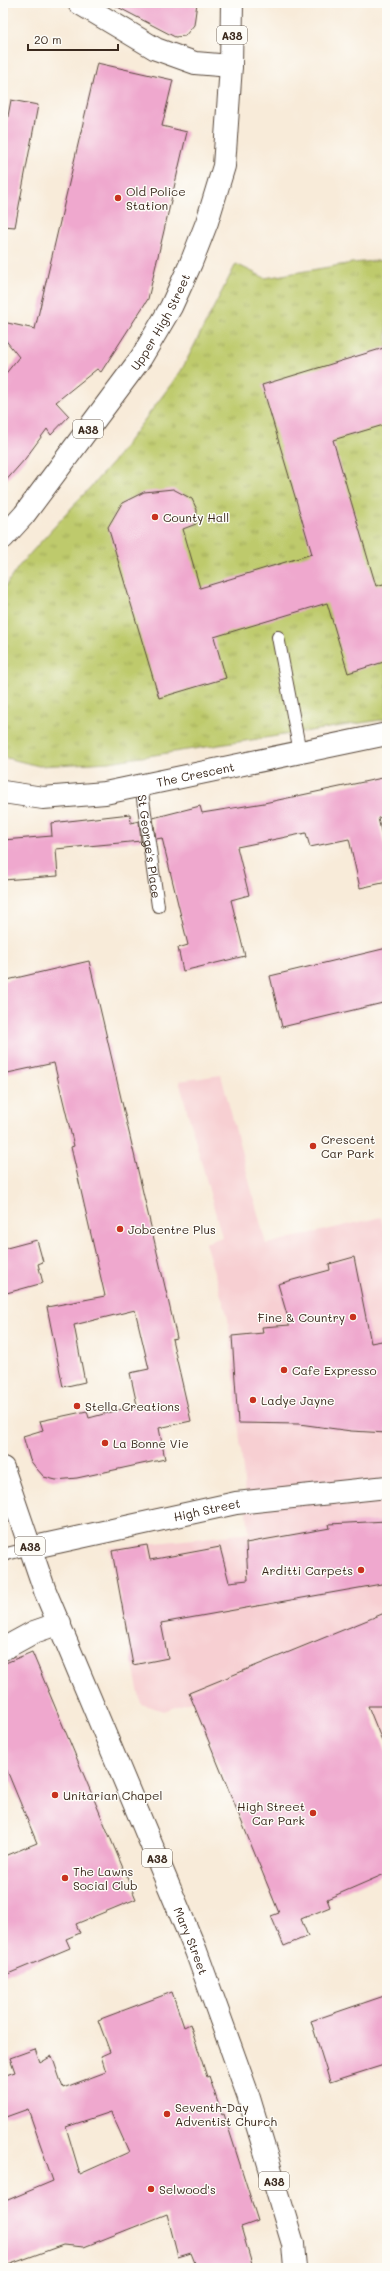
<svg xmlns="http://www.w3.org/2000/svg" width="390" height="2271" font-family="Mali,sans-serif">
<defs>
<pattern id="grass-tufts" width="24" height="20" patternUnits="userSpaceOnUse"><rect width="24" height="20" fill="#beca6c"/><path d="M3 7l-1-3M5 7V3M7 7l1-3M15 17l-1-3M17 17v-4M19 17l1-3" fill="none" stroke="#9ca458"/></pattern>
</defs>
<rect width="100%" height="100%" fill="#fdfcf7"/>
<filter id="ink" filterUnits="userSpaceOnUse"><feTurbulence type="fractalNoise" baseFrequency=".025" numOctaves="2"/><feDisplacementMap in="SourceGraphic" scale="8" xChannelSelector="R" yChannelSelector="G"/><feConvolveMatrix kernelMatrix="1 2 1 2 8 2 1 2 1" color-interpolation-filters="sRGB"/></filter>
<filter id="wash" filterUnits="userSpaceOnUse"><feTurbulence type="fractalNoise" baseFrequency=".012" numOctaves="4" result="noise"/><feDisplacementMap in="SourceGraphic" scale="16" xChannelSelector="R" yChannelSelector="G"/><feGaussianBlur stdDeviation="0.9" result="paint"/><feColorMatrix in="noise" values="0 0 0 0 0 0 0 0 0 0 0 0 0 0 0 0 0 1.4 0 .05"/><feComposite in="paint" operator="in"/></filter>
<g filter="url(#wash)">
<rect width="100%" height="100%" fill="#f8ebd9"/>
<path fill="#f7cfd2" d="M 221,1075 L 266,1244 L 381,1217 L 387,1242 L 387,1738 L 343,1647 L 164,1711 L 141,1704 L 109,1548 L 249,1533 L 228,1318 L 205,1243 L 222,1237 L 179,1081 Z"/>
<path fill="url(#grass-tufts)" stroke="#7c7a45" d="M 387,260 L 387,719 L 109,762 L 39,766 L 3,757 L 3,589 L 19,566 L 113,462 L 181,371 L 236,264 L 265,278 L 352,263 Z"/>
<g fill="none" stroke-linecap="round" stroke-linejoin="round">
<path stroke="#3daeb7" stroke-width="9" d="M 3,344 L 18,337"/>
</g>
<g id="blocks">
<path fill="#efa8ce" fill-rule="evenodd" d="M 110,3 L 197,3 L 194,25 L 185,36 L 175,37 Z
M 97,63 L 173,80 L 162,126 L 187,132 L 148,299 L 101,372 L 97,369 L 56,402 L 69,416 L 51,435 L 47,429 L 25,459 L 3,484 L 3,377 L 19,357 L 3,337 L 3,322 L 35,329 Z
M 11,100 L 38,105 L 15,227 L 3,226 L 3,143 Z
M 387,347 L 387,424 L 333,440 L 376,586 L 387,583 L 387,661 L 348,673 L 327,603 L 214,637 L 226,678 L 159,698 L 108,527 L 122,503 L 144,492 L 173,489 L 192,499 L 197,510 L 196,524 L 183,529 L 200,588 L 312,554 L 262,385 Z
M 387,777 L 387,816 L 378,818 L 387,857 L 387,882 L 360,888 L 349,839 L 310,847 L 306,833 L 237,847 L 249,895 L 231,900 L 245,956 L 183,971 L 178,948 L 188,945 L 162,838 L 156,839 L 153,818 L 200,806 L 202,813 L 264,803 Z
M 130,814 L 131,823 L 139,821 L 141,841 L 56,849 L 58,876 L 3,880 L 3,840 L 52,836 L 51,823 Z
M 387,948 L 387,1002 L 282,1027 L 270,976 Z
M 89,961 L 177,1338 L 172,1339 L 191,1421 L 159,1428 L 165,1459 L 77,1478 L 56,1480 L 44,1477 L 36,1468 L 30,1460 L 23,1436 L 43,1430 L 40,1421 L 87,1411 L 89,1418 L 137,1405 L 130,1373 L 149,1369 L 135,1310 L 74,1325 L 85,1382 L 63,1387 L 47,1307 L 105,1296 L 71,1147 L 74,1146 L 54,1063 L 3,1074 L 3,981 Z
M 37,1240 L 43,1262 L 38,1264 L 43,1283 L 3,1294 L 3,1249 Z
M 354,1257 L 371,1343 L 387,1340 L 387,1433 L 351,1431 L 299,1424 L 238,1423 L 232,1336 L 263,1333 L 262,1327 L 290,1325 L 278,1284 L 330,1270 L 329,1264 Z
M 387,1521 L 387,1583 L 161,1623 L 168,1658 L 133,1665 L 112,1551 L 147,1545 L 150,1560 L 220,1547 L 229,1582 L 248,1580 L 246,1543 L 330,1528 L 329,1524 Z
M 387,1612 L 387,1706 L 368,1706 L 387,1753 L 387,1873 L 327,1899 L 330,1907 L 301,1919 L 308,1936 L 284,1946 L 271,1916 L 279,1913 L 189,1693 Z
M 32,1652 L 136,1899 L 76,1924 L 80,1933 L 66,1939 L 70,1948 L 3,1976 L 3,1857 L 37,1843 L 3,1761 L 3,1664 Z
M 172,1992 L 184,2027 L 190,2024 L 207,2077 L 209,2076 L 222,2115 L 224,2114 L 258,2221 L 241,2227 L 253,2268 L 197,2268 L 191,2253 L 178,2257 L 167,2214 L 84,2247 L 63,2245 L 8,2265 L 3,2251 L 3,2202 L 53,2181 L 28,2109 L 3,2118 L 3,2076 L 15,2072 L 10,2058 L 35,2049 L 40,2063 L 52,2056 L 63,2088 L 106,2072 L 101,2056 L 110,2052 L 98,2020 ZM 111,2112 L 129,2152 L 80,2174 L 66,2127 Z
M 387,1995 L 387,2064 L 330,2082 L 311,2021 Z"/>
</g>
</g>
<g filter="url(#ink)">
<use href="#blocks" fill-opacity="0" stroke="#57473a" stroke-width="1"/>
<g fill="none" stroke-linecap="round" stroke-linejoin="round">
<defs>
<g id="lane">
<path d="M 278,637 L 300,752"/>
<path id="s1" d="M 141,785 L 158,906"/>
<path d="M 3,1555 L 30,1548"/>
</g>
<g id="street">
<path d="M 79,3 L 156,49 L 195,63 L 231,66"/>
<path id="s2" d="M 30,1548 L 236,1503 L 387,1487"/>
<path d="M 3,1649 L 34,1632 L 60,1623"/>
</g>
<g id="secondary">
<path id="s3" d="M 3,792 L 43,798 L 105,793 L 387,734"/>
</g>
<g id="primary">
<path id="s4" d="M 3,538 L 24,515 L 141,358 L 171,307 L 191,263 L 207,222 L 224,166 L 231,66 L 232,3"/>
<path id="s5" d="M 3,1468 L 45,1591 L 196,1951 L 248,2095 L 293,2244 L 295,2268"/>
</g>
</defs>
<use href="#lane" stroke="#57473a" stroke-width="14"/>
<use href="#street" stroke="#57473a" stroke-width="24"/>
<use href="#secondary" stroke="#57473a" stroke-width="24"/>
<use href="#primary" stroke="#57473a" stroke-width="24"/>
<use href="#lane" stroke="#fff" stroke-width="12"/>
<use href="#street" stroke="#fff" stroke-width="22"/>
<use href="#secondary" stroke="#fff" stroke-width="22"/>
<use href="#primary" stroke="#fff" stroke-width="22"/>
</g>
</g>
<g fill="#c8321e" stroke="#fdfcf7" stroke-width="1.5">
<circle cx="118" cy="198" r="4"/>
<circle cx="155" cy="517" r="4"/>
<circle cx="313" cy="1146" r="4"/>
<circle cx="120" cy="1229" r="4"/>
<circle cx="353" cy="1317" r="4"/>
<circle cx="284" cy="1370" r="4"/>
<circle cx="253" cy="1400" r="4"/>
<circle cx="77" cy="1406" r="4"/>
<circle cx="105" cy="1443" r="4"/>
<circle cx="361" cy="1570" r="4"/>
<circle cx="55" cy="1795" r="4"/>
<circle cx="313" cy="1813" r="4"/>
<circle cx="65" cy="1878" r="4"/>
<circle cx="167" cy="2114" r="4"/>
<circle cx="151" cy="2189" r="4"/>
</g>
<g text-anchor="middle" dominant-baseline="central" stroke-width="3" stroke-linejoin="round" paint-order="stroke">
<g fill="#fdfcf7" stroke="#75695f" stroke-width="1">
<rect x="217" y="26" width="30" height="18" rx="3"/>
<rect x="73" y="420" width="30" height="18" rx="3"/>
<rect x="15" y="1537" width="30" height="18" rx="3"/>
<rect x="142" y="1849" width="30" height="18" rx="3"/>
<rect x="259" y="2172" width="30" height="18" rx="3"/>
</g>
<g font-size="11" font-weight="bold" fill="#3b2a1e">
<text x="232" y="35">A38</text>
<text x="88" y="429">A38</text>
<text x="30" y="1546">A38</text>
<text x="157" y="1858">A38</text>
<text x="274" y="2181">A38</text>
</g>
<g font-size="12" fill="#3b2a1e" stroke="#fdfcf7" text-anchor="start">
<text x="126" y="191">Old Police<tspan x="126" dy="14">Station</tspan></text>
<text x="163" y="517">County Hall</text>
<text x="321" y="1139">Crescent<tspan x="321" dy="14">Car Park</tspan></text>
<text x="128" y="1229">Jobcentre Plus</text>
<text x="345" y="1317" text-anchor="end">Fine &amp; Country</text>
<text x="292" y="1370">Cafe Expresso</text>
<text x="261" y="1400">Ladye Jayne</text>
<text x="85" y="1406">Stella Creations</text>
<text x="113" y="1443">La Bonne Vie</text>
<text x="353" y="1570" text-anchor="end">Arditti Carpets</text>
<text x="63" y="1795">Unitarian Chapel</text>
<text x="305" y="1806" text-anchor="end">High Street<tspan x="305" dy="14">Car Park</tspan></text>
<text x="73" y="1871">The Lawns<tspan x="73" dy="14">Social Club</tspan></text>
<text x="175" y="2107">Seventh-Day<tspan x="175" dy="14">Adventist Church</tspan></text>
<text x="159" y="2189">Selwood's</text>
</g>
<g font-size="12" fill="#3b2a1e" stroke="#fdfcf7">
<text stroke="none"><textPath href="#s4" startOffset="268">Upper High Street</textPath></text>
<text stroke="none"><textPath href="#s3" startOffset="195">The Crescent</textPath></text>
<text stroke="none"><textPath href="#s1" startOffset="62">St George's Place</textPath></text>
<text stroke="none"><textPath href="#s2" startOffset="181">High Street</textPath></text>
<text stroke="none"><textPath href="#s5" startOffset="509">Mary Street</textPath></text>
</g>
</g>
<rect width="390" height="2271" fill="none" stroke="#fdfcf7" stroke-width="16"/>
<path d="M28 44v6h90v-6" fill="none" stroke="#3b2a1e" stroke-width="2"/>
<text x="34" y="44" font-size="12" fill="#3b2a1e" stroke="#fdfcf7" stroke-width="3" paint-order="stroke">20 m</text>
</svg>
